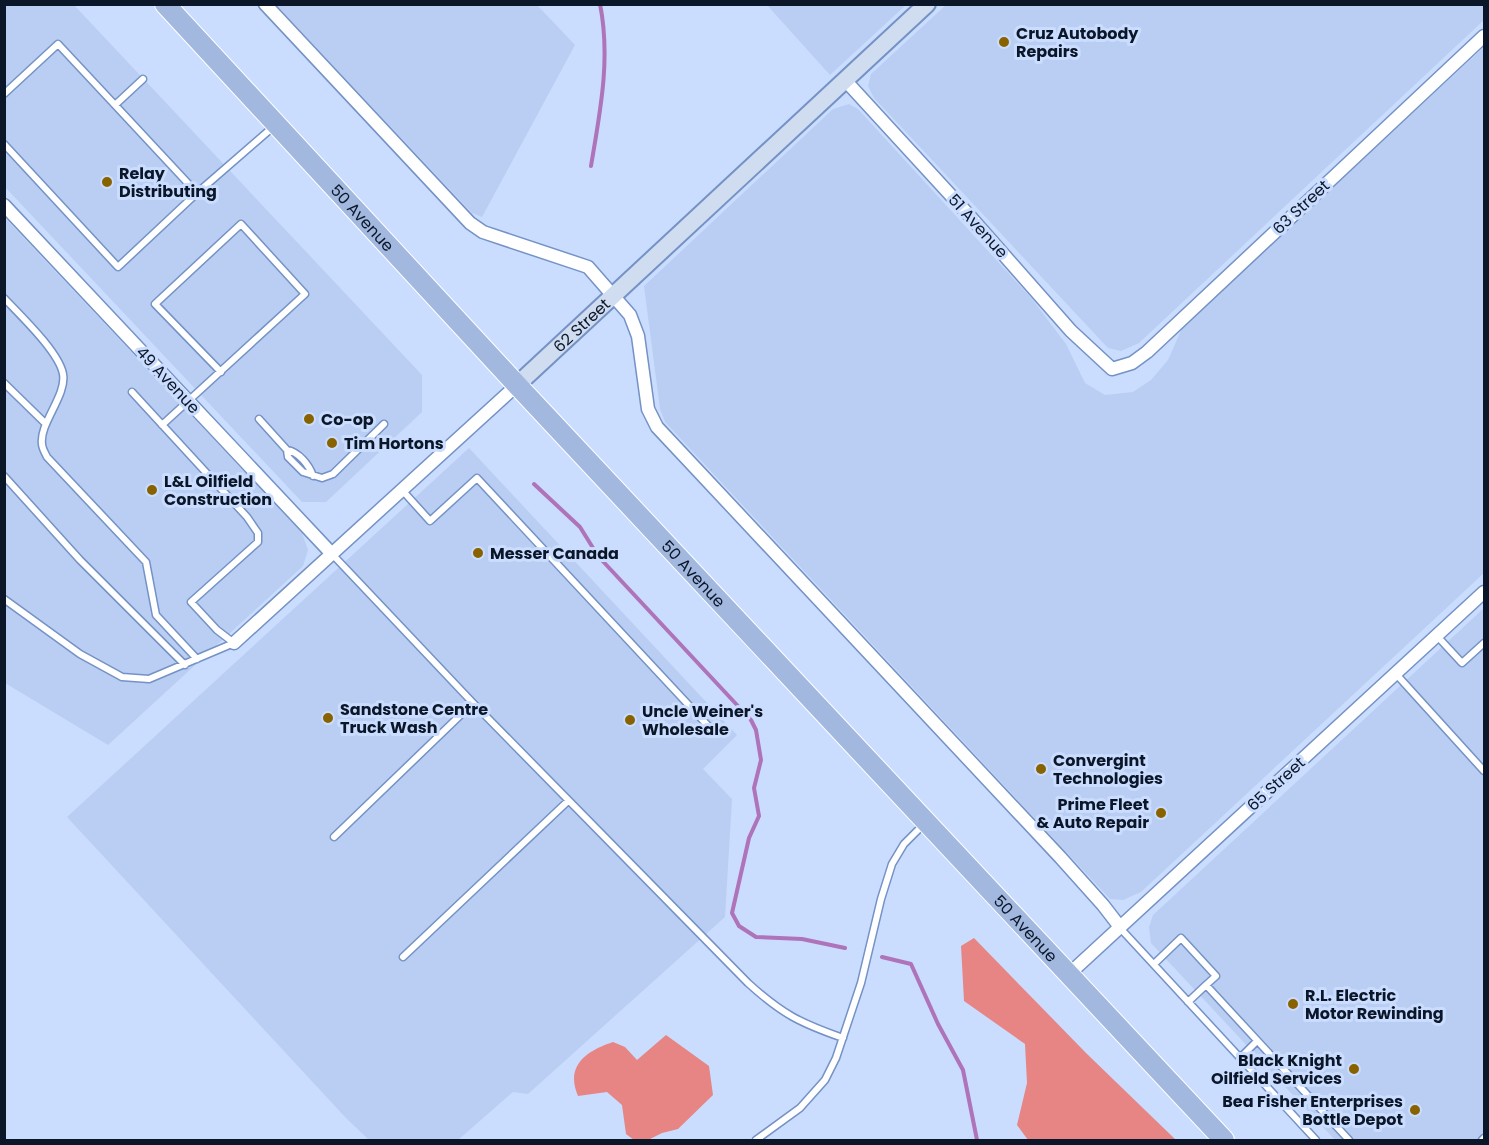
<svg xmlns="http://www.w3.org/2000/svg" width="1489" height="1145" font-family="Poppins,sans-serif">
<rect width="100%" height="100%" fill="#caddfe"/>
<path fill="#b9cef2" d="M 5,5 L 74,5 L 422,375 L 422,412 L 326,502 L 302,502 L 5,187 Z
M 276,5 L 537,5 L 575,45 L 482,217 L 472,213 Z
M 767,5 L 906,5 L 830,75 Z
M 946,5 L 1484,4 L 1484,20 L 1139,343 L 1121,351 L 1108,348 L 874,98 L 868,86 L 871,74 Z
M 1484,47 L 1484,573 L 1141,892 L 1123,900 L 1110,899 L 665,422 L 660,409 L 644,286 L 833,109 L 849,104 L 858,109 L 1032,299 L 1066,344 L 1085,383 L 1105,395 L 1133,392 L 1151,380 L 1168,360 L 1183,326 Z
M 4,217 L 302,533 L 308,550 L 303,566 L 108,745 L 5,683 Z
M 469,448 L 737,735 L 703,769 L 732,799 L 725,917 L 528,1094 L 513,1092 L 458,1140 L 369,1140 L 346,1118 L 67,817 Z
M 1484,608 L 1484,1140 L 1335,1140 L 1151,943 L 1149,927 L 1153,915 Z"/>
<path fill="#e68584" d="M 974,938 L 1086,1053 L 1176,1140 L 1028,1140 L 1017,1125 L 1027,1083 L 1025,1044 L 964,1001 L 961,946 Z
M 666,1035 L 709,1066 L 713,1095 L 678,1129 L 662,1133 L 648,1140 L 634,1140 L 626,1134 L 622,1105 L 607,1092 L 578,1096 C 565,1066 586,1051 613,1042 L 625,1047 L 637,1060 Z"/>
<g fill="none" stroke-linecap="round" stroke-linejoin="round">
<path stroke="#ae73b9" stroke-width="4" d="M 591,166 C 600,112 611,59 600,4
M 534,484 L 580,527 L 598,556 L 751,720 L 756,730 L 761,760 L 754,788 L 759,816 L 749,838 L 732,913 L 739,926 L 756,937 L 802,939 L 845,948
M 882,957 L 911,964 L 938,1024 L 963,1070 L 977,1140"/>
<defs>
<path id="service" d="M 143,79 L 115,105 L 197,193
M 4,94 L 58,44 L 115,105
M 4,144 L 118,267 L 197,193 L 273,127
M 4,298 C 20,315 59,352 63,374 C 67,395 39,424 42,444 C 42,448 45,453 47,457 L 146,562 L 156,615 L 197,659
M 4,383 L 46,424
M 259,419 L 287,450 L 288,457 L 303,472 L 322,478 L 333,474 L 384,424
M 162,425 L 305,294 L 241,224 L 155,304 L 221,372
M 287,450 C 299,452 309,465 313,476
M 4,476 L 80,560 L 185,665
M 402,490 L 430,521 L 477,478 L 711,729
M 332,554 L 473,703 L 748,983 C 782,1014 800,1023 843,1038
M 4,599 L 80,654 L 122,677 L 149,679 L 234,643 L 217,630 L 191,602 L 258,542 L 258,533 L 247,517 L 132,392
M 1437,636 L 1462,663 L 1484,643
M 1396,674 L 1484,771
M 334,837 L 473,703
M 1120,928 L 1316,1140
M 403,957 L 568,801
M 1154,964 L 1181,938 L 1216,976 L 1206,985
M 1188,1002 L 1206,985 L 1349,1140
M 1240,1058 L 1257,1041
M 756,1140 L 800,1108 L 825,1080 L 836,1058 L 861,983 L 881,899 L 892,864 L 904,844 L 925,823
M 1482,1140 L 1484,1138"/>
<path id="minor" d="M 265,4 L 470,223 L 483,232 L 588,267 L 630,315 L 638,336 L 648,409 L 657,427 L 1060,857 L 1103,905 L 1120,927
M 845,80 L 967,213 L 1071,331 L 1112,369 L 1132,363 L 1147,352 L 1484,36
M 4,205 L 332,554
M 234,643 L 517,385
M 1068,975 L 1484,592"/>
<g id="secondary">
<path id="s1" d="M 517,385 L 927,4"/>
</g>
<g id="primary">
<path id="s2" d="M 165,4 L 517,385 L 1224,1140"/>
</g>
</defs>
<use href="#service" stroke="#7492c5" stroke-width="9"/>
<use href="#minor" stroke="#7492c5" stroke-width="15"/>
<use href="#secondary" stroke="#7492c5" stroke-width="20"/>
<use href="#primary" stroke="#fff" stroke-width="22"/>
<use href="#service" stroke="#fff" stroke-width="6"/>
<use href="#minor" stroke="#fff" stroke-width="12"/>
<use href="#secondary" stroke="#d0dcef" stroke-width="16"/>
<use href="#primary" stroke="#a2b8df" stroke-width="20"/>
</g>
<g fill="#896200" stroke="#caddfe" stroke-width="2">
<circle cx="1004" cy="42" r="6"/>
<circle cx="107" cy="182" r="6"/>
<circle cx="309" cy="419" r="6"/>
<circle cx="332" cy="443" r="6"/>
<circle cx="152" cy="490" r="6"/>
<circle cx="478" cy="553" r="6"/>
<circle cx="328" cy="718" r="6"/>
<circle cx="630" cy="720" r="6"/>
<circle cx="1041" cy="769" r="6"/>
<circle cx="1161" cy="813" r="6"/>
<circle cx="1293" cy="1004" r="6"/>
<circle cx="1354" cy="1069" r="6"/>
<circle cx="1415" cy="1110" r="6"/>
</g>
<g text-anchor="middle" dominant-baseline="central" stroke-width="6" stroke-linejoin="round" paint-order="stroke">
<g font-size="16" font-weight="bold" fill="#0b1629" stroke="#caddfe" text-anchor="start">
<text x="1016" y="33">Cruz Autobody<tspan x="1016" dy="18">Repairs</tspan></text>
<text x="119" y="173">Relay<tspan x="119" dy="18">Distributing</tspan></text>
<text x="321" y="419">Co-op</text>
<text x="344" y="443">Tim Hortons</text>
<text x="164" y="481">L&amp;L Oilfield<tspan x="164" dy="18">Construction</tspan></text>
<text x="490" y="553">Messer Canada</text>
<text x="340" y="709">Sandstone Centre<tspan x="340" dy="18">Truck Wash</tspan></text>
<text x="642" y="711">Uncle Weiner's<tspan x="642" dy="18">Wholesale</tspan></text>
<text x="1053" y="760">Convergint<tspan x="1053" dy="18">Technologies</tspan></text>
<text x="1149" y="804" text-anchor="end">Prime Fleet<tspan x="1149" dy="18">&amp; Auto Repair</tspan></text>
<text x="1305" y="995">R.L. Electric<tspan x="1305" dy="18">Motor Rewinding</tspan></text>
<text x="1342" y="1060" text-anchor="end">Black Knight<tspan x="1342" dy="18">Oilfield Services</tspan></text>
<text x="1403" y="1101" text-anchor="end">Bea Fisher Enterprises<tspan x="1403" dy="18">Bottle Depot</tspan></text>
</g>
<g font-size="16" fill="#0b1629" stroke="#caddfe">
<text transform="translate(1301 207) rotate(-43)">63 Street</text>
<text stroke="none"><textPath href="#s2" startOffset="291">50 Avenue</textPath></text>
<text transform="translate(978 226) rotate(48)">51 Avenue</text>
<text stroke="none"><textPath href="#s1" startOffset="88">62 Street</textPath></text>
<text transform="translate(168 380) rotate(47)">49 Avenue</text>
<text stroke="none"><textPath href="#s2" startOffset="777">50 Avenue</textPath></text>
<text transform="translate(1276 784) rotate(-42)">65 Street</text>
<text stroke="none"><textPath href="#s2" startOffset="1263">50 Avenue</textPath></text>
</g>
</g>
<rect width="1489" height="1145" fill="none" stroke="#0b1629" stroke-width="12"/>
</svg>
